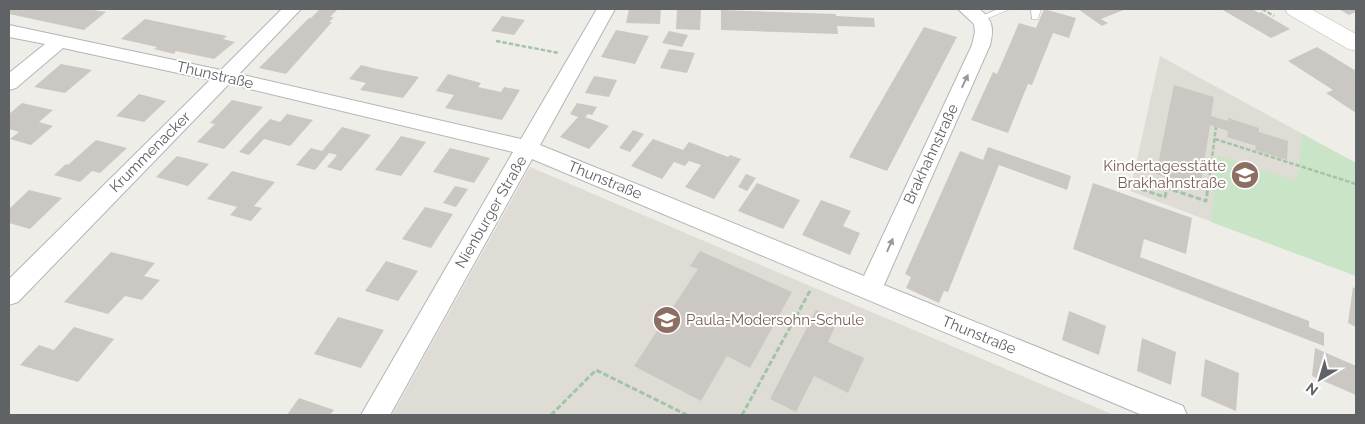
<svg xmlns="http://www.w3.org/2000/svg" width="1365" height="424" font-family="Raleway,sans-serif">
<rect width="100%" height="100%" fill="#efede8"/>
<path fill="#dfdcd6" d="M 1160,56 L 1356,163 L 1356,276 L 1130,191 Z
M 530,167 L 1114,415 L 392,415 Z"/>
<path fill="#cae4c8" d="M 1302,134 L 1356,163 L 1356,276 L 1211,222 L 1217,155 L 1297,181 Z"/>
<path fill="#cbc8c4" d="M 9,9 L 87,9 L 106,12 L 84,30 L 9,14 Z
M 320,9 L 338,9 L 330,17 L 334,17 L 329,22 L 332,22 L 286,74 L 259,68 L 309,18 L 311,18 Z
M 629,9 L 661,9 L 660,24 L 626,23 Z
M 677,9 L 701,10 L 700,30 L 676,29 Z
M 1044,9 L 1076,18 L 1069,38 L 1053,33 L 1032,85 L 1028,84 L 1008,133 L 971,120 L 993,72 L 997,74 L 1019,23 L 1036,28 Z
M 1078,9 L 1126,9 L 1101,19 L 1108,23 L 1102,26 Z
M 1221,9 L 1252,9 L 1259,13 L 1261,12 L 1290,29 L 1271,38 Z
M 1339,9 L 1356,9 L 1356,12 L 1349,15 Z
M 721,10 L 836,14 L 836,16 L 874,18 L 875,27 L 837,26 L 838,34 L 721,30 Z
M 502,16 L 525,20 L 514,35 L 491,31 Z
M 145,19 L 227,36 L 223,39 L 235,42 L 214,59 L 176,51 L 174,54 L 154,49 L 157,47 L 121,39 Z
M 924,27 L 957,37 L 887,171 L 849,157 Z
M 616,30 L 649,36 L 635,64 L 601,57 Z
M 669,31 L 688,35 L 682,47 L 662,43 Z
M 1317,47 L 1356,71 L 1356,113 L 1326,93 L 1333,90 L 1288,61 Z
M 669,49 L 695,53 L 687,73 L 660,68 Z
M 61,64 L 92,70 L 65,93 L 34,87 Z
M 361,65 L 377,69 L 419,77 L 403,98 L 360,90 L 366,83 L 349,79 Z
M 448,74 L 481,83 L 478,87 L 501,92 L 504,87 L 520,90 L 502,120 L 445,108 L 454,95 L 436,91 Z
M 594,76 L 617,80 L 609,97 L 585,93 Z
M 1174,85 L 1214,97 L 1211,116 L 1228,121 L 1228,118 L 1259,128 L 1259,132 L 1288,141 L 1287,160 L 1255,150 L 1256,146 L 1227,137 L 1228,131 L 1210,125 L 1200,189 L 1156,174 Z
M 139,94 L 166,101 L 144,122 L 116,116 Z
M 232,100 L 263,107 L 224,149 L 197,142 L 215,124 L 210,123 Z
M 22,103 L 53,110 L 39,122 L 53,126 L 31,145 L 10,139 L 19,132 L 9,129 L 9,114 Z
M 577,103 L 597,107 L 592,115 L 588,114 L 585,117 L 609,126 L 589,149 L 560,137 L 578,117 L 570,114 Z
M 287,114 L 313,120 L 290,146 L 264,139 L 249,155 L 239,152 L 270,119 L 280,122 Z
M 342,127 L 371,135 L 341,171 L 327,167 L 337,155 L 329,153 L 315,170 L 296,165 L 311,148 L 322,151 Z
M 633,130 L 644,134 L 630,152 L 619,148 Z
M 401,136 L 426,142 L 401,176 L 375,170 Z
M 653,139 L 683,150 L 689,142 L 728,157 L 730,155 L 741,159 L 714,199 L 685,187 L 701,165 L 689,161 L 685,166 L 674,162 L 662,179 L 631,166 Z
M 96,140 L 127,148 L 100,173 L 92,171 L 80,182 L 54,175 L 66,164 L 68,165 Z
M 988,147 L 1071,176 L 1067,190 L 999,165 L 948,292 L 944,291 L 939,303 L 906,288 L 911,277 L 905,274 L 960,151 L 983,160 Z
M 450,148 L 490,158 L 474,183 L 433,172 Z
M 177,156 L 209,164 L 188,186 L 156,177 Z
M 232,171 L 275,182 L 254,206 L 262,208 L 251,221 L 230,215 L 237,207 L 207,199 Z
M 746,174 L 756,178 L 747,191 L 738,187 Z
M 757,183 L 800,200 L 783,229 L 738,211 Z
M 1093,183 L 1192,218 L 1186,254 L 1144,239 L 1140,257 L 1309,321 L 1309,327 L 1324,333 L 1324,346 L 1073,249 Z
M 455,186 L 468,189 L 456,207 L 443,203 Z
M 29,190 L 62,198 L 30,229 L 9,223 L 9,209 Z
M 821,200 L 851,211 L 843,226 L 860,233 L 850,255 L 802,235 Z
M 425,207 L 453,214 L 431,248 L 402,239 Z
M 700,251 L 792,292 L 750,368 L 727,356 L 701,401 L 634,366 L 698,269 L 690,266 Z
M 111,252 L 155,263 L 144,276 L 160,280 L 142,300 L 125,296 L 108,314 L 64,302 Z
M 386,261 L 418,271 L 398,301 L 365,291 Z
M 1353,287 L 1356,289 L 1356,327 L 1348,323 Z
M 816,310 L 838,320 L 828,342 L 864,358 L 848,393 L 814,376 L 796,412 L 770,399 Z
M 1069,311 L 1106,326 L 1099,355 L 1062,340 Z
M 338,317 L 384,330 L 361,368 L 314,354 Z
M 74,327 L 114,339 L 78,382 L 20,365 L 39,345 L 54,350 Z
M 1142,338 L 1176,352 L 1171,385 L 1137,371 Z
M 1315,348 L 1356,366 L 1356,395 L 1312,376 Z
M 1205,359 L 1239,373 L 1236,411 L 1201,396 Z
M 299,398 L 334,410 L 330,415 L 287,415 Z"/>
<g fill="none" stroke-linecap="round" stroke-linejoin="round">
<defs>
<path id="service" d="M 998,9 L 1010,9 L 984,20 L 978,20 L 977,18 Z
M 1031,9 L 1041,9 L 1038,19 L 1032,19 Z"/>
<path id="minor" d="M 282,9 L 301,9 L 239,74 L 521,139 L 597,9 L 615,9 L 540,145 L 864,276 L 972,45 L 975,32 L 974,24 L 958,9 L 979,9 C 993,19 994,29 990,45 L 884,285 L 1183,406 L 1187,415 L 1142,415 L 532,159 L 390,415 L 361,415 L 513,152 L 229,84 L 18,302 L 9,305 L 9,279 L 210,80 L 63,48 L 16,88 L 9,90 L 9,73 L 45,44 L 9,37 L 9,25 L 221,70 Z"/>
<path id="tertiary" d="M 1285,9 L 1311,9 L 1356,34 L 1356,51 L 1348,49 L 1288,14 Z"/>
</defs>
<use href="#service" stroke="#b3b5b8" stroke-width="1"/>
<use href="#minor" stroke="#b3b5b8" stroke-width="2"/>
<use href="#tertiary" stroke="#b3b5b8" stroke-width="1"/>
<path stroke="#a2c4a8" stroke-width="2.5" stroke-dasharray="4.5 2" stroke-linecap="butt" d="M 1262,9 L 1274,16
M 496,41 L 559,53
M 1215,139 L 1356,184
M 1131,186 L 1138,188
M 1208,188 L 1216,127"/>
<path stroke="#a2c4a8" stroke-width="3" stroke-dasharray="5.5 2.5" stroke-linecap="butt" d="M 1134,187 L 1165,197 L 1167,188 L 1206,201 L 1208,187
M 551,415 L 596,370 L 687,415
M 742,415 L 811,289"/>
<use href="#service" fill="#fff" fill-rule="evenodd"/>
<use href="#minor" fill="#fff" fill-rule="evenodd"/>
<use href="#tertiary" fill="#fff" fill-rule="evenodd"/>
</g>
<defs><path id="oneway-solid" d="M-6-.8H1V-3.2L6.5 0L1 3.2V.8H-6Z" transform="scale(1.25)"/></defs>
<g fill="#979a9c">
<use href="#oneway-solid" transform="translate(965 81) rotate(-65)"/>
<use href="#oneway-solid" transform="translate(890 245) rotate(-66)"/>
</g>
<defs>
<symbol id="school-disc" viewBox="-11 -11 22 22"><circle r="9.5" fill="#8d6e63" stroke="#fff"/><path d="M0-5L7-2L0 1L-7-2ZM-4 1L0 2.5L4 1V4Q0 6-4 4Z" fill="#fff"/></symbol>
</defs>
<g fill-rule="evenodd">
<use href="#school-disc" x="1229" y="159" width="32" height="32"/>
<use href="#school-disc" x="651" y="304" width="32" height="32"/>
</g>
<g text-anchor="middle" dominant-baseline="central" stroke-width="4" stroke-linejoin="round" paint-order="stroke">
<g font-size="15" fill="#5f6366" stroke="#fff">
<text transform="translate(215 75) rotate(13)">Thunstraße</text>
<text transform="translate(150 152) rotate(-45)">Krummenacker</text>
<text transform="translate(931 154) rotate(-65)">Brakhahnstraße</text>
<text transform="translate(605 180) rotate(22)">Thunstraße</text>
<text transform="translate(491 212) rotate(-60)">Nienburger Straße</text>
<text transform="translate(979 335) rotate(22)">Thunstraße</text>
</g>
<g font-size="15" fill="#785e54" stroke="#fff" text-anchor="end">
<text x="1226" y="166">Kindertagesstätte<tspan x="1226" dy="17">Brakhahnstraße</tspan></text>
<text x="686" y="320" text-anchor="start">Paula-Modersohn-Schule</text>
</g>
</g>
<rect width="1365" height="424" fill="none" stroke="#5f6366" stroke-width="20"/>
<g transform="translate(1320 379) rotate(218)" stroke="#ffffff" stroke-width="4" paint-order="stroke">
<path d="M0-4L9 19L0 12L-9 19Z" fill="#5f6366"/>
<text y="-8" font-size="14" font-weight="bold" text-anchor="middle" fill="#5f6366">N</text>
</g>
</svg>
